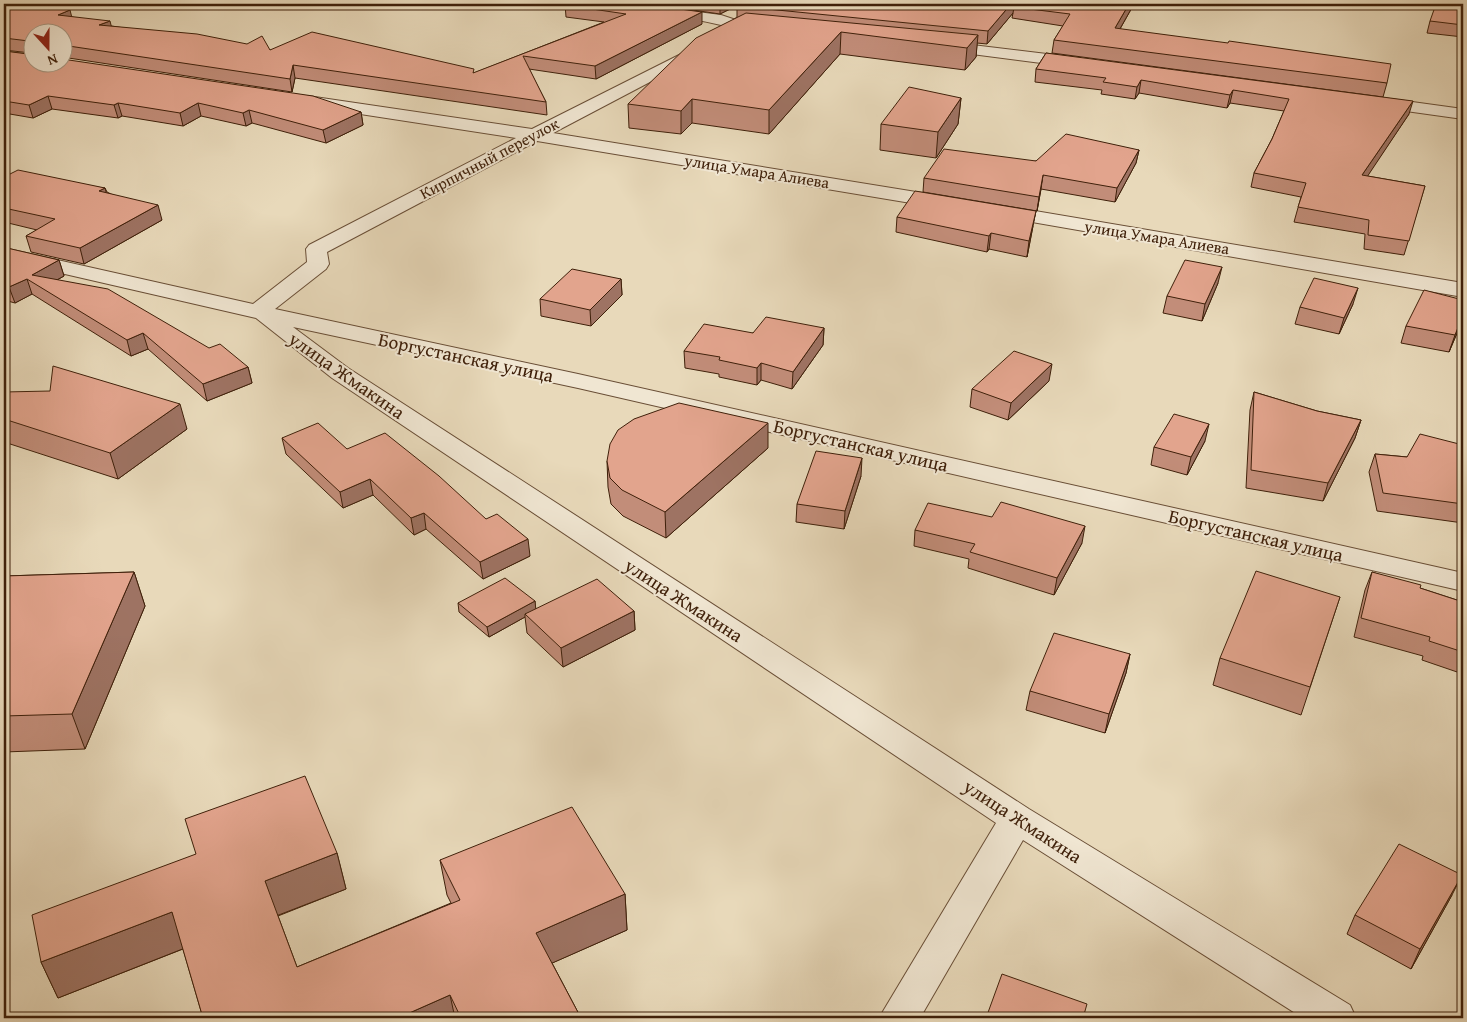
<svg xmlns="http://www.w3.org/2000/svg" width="1467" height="1022" font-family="'Gentium Book Plus',serif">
<rect width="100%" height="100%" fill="#e8d9ba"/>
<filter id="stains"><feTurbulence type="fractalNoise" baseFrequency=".004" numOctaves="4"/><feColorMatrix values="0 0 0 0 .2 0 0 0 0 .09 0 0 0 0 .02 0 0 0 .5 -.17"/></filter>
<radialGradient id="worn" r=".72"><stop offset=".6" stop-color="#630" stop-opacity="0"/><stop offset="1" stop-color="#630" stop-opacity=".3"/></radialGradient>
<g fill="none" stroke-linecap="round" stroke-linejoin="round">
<defs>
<path id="minor" d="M 596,4 L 634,4 L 721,15 L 745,23 L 769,26 L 772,29 C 764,40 732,28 721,25 C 686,16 639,13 603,8 L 598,7 Z
M 939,41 L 1080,58 L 1088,63 L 1080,68 L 933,49 L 931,46 Z
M 699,45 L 705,47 L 707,50 L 705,53 L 553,133 L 947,197 L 954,199 L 957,203 L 954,207 L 947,209 L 537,141 L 327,252 L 329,264 L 326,269 L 275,309 L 578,374 L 1463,573 L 1463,591 L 578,388 L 293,327 L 348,368 L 1029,809 L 1350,1005 L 1356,1018 L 1303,1018 L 1023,840 L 920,1018 L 879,1018 L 996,823 L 332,378 L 256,318 L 4,260 L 4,248 L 253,304 L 307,262 L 306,249 L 309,245 L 516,138 L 308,106 L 302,105 L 299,101 L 302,97 L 308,96 L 532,129 Z
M 1376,97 L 1463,109 L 1463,119 L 1370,106 L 1367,102 L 1370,98 Z
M 999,205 L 1463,283 L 1463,297 L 992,215 L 989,211 L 992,207 Z"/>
</defs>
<use href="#minor" stroke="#694e36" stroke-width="2"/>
<use href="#minor" fill="#f0e6d2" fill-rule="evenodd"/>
</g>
<path fill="#c28d79" stroke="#3f200a" d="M 4,4 L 44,6 L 72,17 L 111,26 L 270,50 L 474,73 L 604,22 L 566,17 L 565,4 L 740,4 L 720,14 L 652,4 L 645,4 L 702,24 L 596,79 L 529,69 L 546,102 L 547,115 L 295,78 L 292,92 L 62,57 L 62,32 L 32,32 L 32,62 L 361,112 L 363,125 L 326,143 L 252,123 L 246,126 L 201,116 L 183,126 L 122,116 L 118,118 L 52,109 L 33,118 L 4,113 L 4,51 L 28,54 L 31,53 L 4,50 Z
M 1134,4 L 1120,29 L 1387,83 L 1383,97 L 1052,53 L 1054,40 L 1063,26 L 1012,18 L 1013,13 L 987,44 L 977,43 L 976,57 L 965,70 L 840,54 L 769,134 L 692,123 L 681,134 L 629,128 L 628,104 L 737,17 L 737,6 L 1015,6 Z
M 1463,4 L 1463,37 L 1427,33 L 1430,21 Z
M 1046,53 L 1409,114 L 1367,176 L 1425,186 L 1404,255 L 1364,249 L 1365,234 L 1294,222 L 1301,197 L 1251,187 L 1254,173 L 1272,139 L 1284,111 L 1230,103 L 1227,108 L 1139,93 L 1135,99 L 1101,94 L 1102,90 L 1035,82 L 1036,69 Z
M 1463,75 L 1463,94 L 1459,88 Z
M 961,98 L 958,124 L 936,158 L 880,150 L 881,124 Z
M 1139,150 L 1136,163 L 1115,202 L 1041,189 L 1037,211 L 923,192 L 924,178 L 1036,161 Z
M 4,177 L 105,188 L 107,192 L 162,220 L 84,264 L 31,252 L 26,236 L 37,230 L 4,222 Z
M 897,217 L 1033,226 L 1027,257 L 989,249 L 987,252 L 896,232 Z
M 4,250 L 59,260 L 64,276 L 57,280 L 248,367 L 252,383 L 207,401 L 148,349 L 131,356 L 32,294 L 15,303 L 4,300 Z
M 621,279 L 622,295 L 591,326 L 541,316 L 540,299 Z
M 1218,283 L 1202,321 L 1163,313 L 1167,296 Z
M 1353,304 L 1339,334 L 1295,324 L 1300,307 Z
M 1463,319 L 1449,352 L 1401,343 L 1406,326 Z
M 824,328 L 823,345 L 792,389 L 761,380 L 757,385 L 719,377 L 719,374 L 685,368 L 684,351 L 753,333 Z
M 1049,381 L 1008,420 L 970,407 L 972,389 Z
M 4,392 L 187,429 L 118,479 L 4,442 Z
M 1254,392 L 1317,411 L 1361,420 L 1355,438 L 1323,501 L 1246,488 L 1250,410 Z
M 282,438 L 347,449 L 486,519 L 530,556 L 483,579 L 426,529 L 414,535 L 373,495 L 343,508 L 286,454 Z
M 1205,441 L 1187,475 L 1151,465 L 1154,447 Z
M 1463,445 L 1463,523 L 1377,511 L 1369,472 L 1375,454 L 1407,457 Z
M 768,448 L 666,538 L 623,516 L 611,504 L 608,487 L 607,461 Z
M 861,476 L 844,529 L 796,522 L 797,504 Z
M 915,530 L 1082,543 L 1054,595 L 968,568 L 969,559 L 914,546 Z
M 134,572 L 145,606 L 85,749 L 4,752 L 4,576 Z
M 1372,572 L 1420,588 L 1463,602 L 1463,674 L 1422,660 L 1423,656 L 1354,637 L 1365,590 Z
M 1340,597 L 1301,715 L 1213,685 L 1220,658 Z
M 535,601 L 535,609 L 634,611 L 635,630 L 563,667 L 527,633 L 525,617 L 489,637 L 459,612 L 458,603 Z
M 1130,654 L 1126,673 L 1105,733 L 1026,710 L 1030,691 Z
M 337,853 L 346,889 L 278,916 L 297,967 L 451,903 L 447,895 L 440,860 L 625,894 L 627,930 L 552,963 L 581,1018 L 203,1018 L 183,949 L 58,998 L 41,962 Z
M 1452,895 L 1411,969 L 1347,934 L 1355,915 Z"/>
<path fill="#9e7363" stroke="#3f200a" d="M 720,4 L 740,4 L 720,14 Z
M 1011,4 L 1015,4 L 1015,7 L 1014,7 L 1013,13 L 987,44 L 988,31 Z
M 1129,4 L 1134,4 L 1113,41 L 1115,28 Z
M 70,10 L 73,22 L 58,15 Z
M 702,12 L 702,24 L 596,79 L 595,66 Z
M 110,21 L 113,33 L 99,25 Z
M 841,32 L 840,54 L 769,134 L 769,110 Z
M 978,35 L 976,57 L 965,70 L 967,48 Z
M 293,65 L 295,78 L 292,92 L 290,79 Z
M 1141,80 L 1139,93 L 1135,99 L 1137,87 Z
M 1233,90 L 1230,103 L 1227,108 L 1230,95 Z
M 48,96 L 52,109 L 33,118 L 29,105 Z
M 961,98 L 958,124 L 936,158 L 938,132 Z
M 692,99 L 692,123 L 681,134 L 681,111 Z
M 1413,101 L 1409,114 L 1359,189 L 1362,175 Z
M 118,103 L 122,116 L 118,118 L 114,105 Z
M 198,103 L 201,116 L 183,126 L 180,113 Z
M 249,110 L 252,123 L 246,126 L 243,113 Z
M 361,112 L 363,125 L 326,143 L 323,130 Z
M 1139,150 L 1136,163 L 1115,202 L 1117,188 Z
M 1043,175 L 1041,189 L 1037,211 L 1039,197 Z
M 105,188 L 109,203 L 99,191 Z
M 158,205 L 162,220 L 84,264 L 80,248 Z
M 1036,211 L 1033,226 L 1027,257 L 1029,241 Z
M 991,233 L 989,249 L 987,252 L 989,236 Z
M 59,260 L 64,276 L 42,288 L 32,275 Z
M 1222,267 L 1218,283 L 1202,321 L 1205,304 Z
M 27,279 L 32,294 L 15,303 L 9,287 Z
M 621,279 L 622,295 L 591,326 L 590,310 Z
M 1358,288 L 1353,304 L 1339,334 L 1344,318 Z
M 1463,315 L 1463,319 L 1449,352 L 1455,335 Z
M 824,328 L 823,345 L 792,389 L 793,372 Z
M 143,333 L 148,349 L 131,356 L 127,340 Z
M 761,363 L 761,380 L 757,385 L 757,368 Z
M 1052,364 L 1049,381 L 1008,420 L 1011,403 Z
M 248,367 L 252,383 L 207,401 L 203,384 Z
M 180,404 L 187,429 L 118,479 L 110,453 Z
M 1361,420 L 1355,438 L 1323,501 L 1328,483 Z
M 768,423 L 768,448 L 666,538 L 665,512 Z
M 1209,424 L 1205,441 L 1187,475 L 1191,457 Z
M 862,458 L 861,476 L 844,529 L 845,511 Z
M 370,479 L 373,495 L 343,508 L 340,492 Z
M 424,513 L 426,529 L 414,535 L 411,518 Z
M 1085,526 L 1082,543 L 1054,595 L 1057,578 Z
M 528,539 L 530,556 L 483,579 L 480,562 Z
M 134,572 L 145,606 L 85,749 L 72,714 Z
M 535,601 L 536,611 L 525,614 L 525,617 L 489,637 L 487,627 Z
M 634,611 L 635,630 L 563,667 L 561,648 Z
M 1130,654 L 1126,673 L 1105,733 L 1109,714 Z
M 337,853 L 346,889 L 276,916 L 265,881 Z
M 1462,875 L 1452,895 L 1411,969 L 1420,949 Z
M 625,894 L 627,930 L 541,968 L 536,933 Z
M 172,912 L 185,948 L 58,998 L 41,962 Z
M 450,995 L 455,1018 L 398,1018 Z"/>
<path fill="#e2a48d" stroke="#3f200a" d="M 4,4 L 43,4 L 40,6 L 70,10 L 58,15 L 110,21 L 99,25 L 197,34 L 247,44 L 262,36 L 270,50 L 312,32 L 474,69 L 473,73 L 626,14 L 565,5 L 565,4 L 644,4 L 702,12 L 595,66 L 523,56 L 546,102 L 293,65 L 290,79 L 62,45 L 62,32 L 32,32 L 32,48 L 30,48 L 29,41 L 4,38 Z
M 740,4 L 1011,4 L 988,31 L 737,6 Z
M 1018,4 L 1129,4 L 1115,28 L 1228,43 L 1229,41 L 1391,64 L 1387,83 L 1054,40 L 1070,14 L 1014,7 Z
M 1436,4 L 1463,4 L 1463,25 L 1430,21 Z
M 746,13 L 978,35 L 967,48 L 841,32 L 769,110 L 692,99 L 681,111 L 628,104 L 696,38 Z
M 4,51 L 28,54 L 32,52 L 32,62 L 62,62 L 62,59 L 313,96 L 361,112 L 323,130 L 249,110 L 243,113 L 198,103 L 180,113 L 118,103 L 114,105 L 48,96 L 29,105 L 4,101 Z
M 1046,53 L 1413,101 L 1362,175 L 1425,186 L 1409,241 L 1368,235 L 1369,220 L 1298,207 L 1306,183 L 1254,173 L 1272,139 L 1289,99 L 1233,90 L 1230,95 L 1141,80 L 1137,87 L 1103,82 L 1106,78 L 1036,69 Z
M 909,87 L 961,98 L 938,132 L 881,124 Z
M 1066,134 L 1139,150 L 1117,188 L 1043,175 L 1039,197 L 924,178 L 944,149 L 1036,161 Z
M 18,170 L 105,188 L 99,191 L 158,205 L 80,248 L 26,236 L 55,219 L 4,208 L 4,177 Z
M 915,191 L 1036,211 L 1029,241 L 991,233 L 989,236 L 897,217 Z
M 7,248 L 59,260 L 32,275 L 108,289 L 209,348 L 220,344 L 248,367 L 203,384 L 143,333 L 127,340 L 27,279 L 9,287 L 4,286 L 4,250 Z
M 1185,260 L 1222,267 L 1205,304 L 1167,296 Z
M 572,269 L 621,279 L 590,310 L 540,299 Z
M 1314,278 L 1358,288 L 1344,318 L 1300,307 Z
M 1424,290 L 1463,300 L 1463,315 L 1455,335 L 1406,326 Z
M 766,317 L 824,328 L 793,372 L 761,363 L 757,368 L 719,360 L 720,357 L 684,351 L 704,324 L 753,333 Z
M 1014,351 L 1052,364 L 1011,403 L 972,389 Z
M 53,366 L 180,404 L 110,453 L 4,419 L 4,392 L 50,391 Z
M 1254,392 L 1317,411 L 1361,420 L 1328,483 L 1251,470 Z
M 679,403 L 768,423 L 665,512 L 622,490 L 610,478 L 607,461 L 610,444 L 618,430 L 634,419 Z
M 1174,414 L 1209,424 L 1191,457 L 1154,447 Z
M 318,423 L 347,449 L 385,433 L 439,476 L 486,519 L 497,514 L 528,539 L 480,562 L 424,513 L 411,518 L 370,479 L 340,492 L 282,438 Z
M 1420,434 L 1463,445 L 1463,504 L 1383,493 L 1375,454 L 1407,457 Z
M 816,451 L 862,458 L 845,511 L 797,504 Z
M 1001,502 L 1085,526 L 1057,578 L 970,552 L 975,544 L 915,530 L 928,503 L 992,517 Z
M 1256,571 L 1340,597 L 1310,687 L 1220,658 Z
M 134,572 L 72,714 L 4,716 L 4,576 Z
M 1372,572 L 1421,585 L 1420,588 L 1463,602 L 1463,652 L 1429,641 L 1430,637 L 1361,618 Z
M 505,578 L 535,601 L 487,627 L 458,603 Z
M 597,579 L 634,611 L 561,648 L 525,614 Z
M 1054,633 L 1130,654 L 1109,714 L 1030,691 Z
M 305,776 L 337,853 L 265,881 L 297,967 L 460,900 L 440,860 L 572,807 L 625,894 L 536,933 L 581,1018 L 461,1018 L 450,995 L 398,1018 L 203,1018 L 172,912 L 41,962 L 32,915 L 196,854 L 185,819 Z
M 1399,844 L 1462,875 L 1420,949 L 1355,915 Z
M 1002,974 L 1087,1004 L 1083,1018 L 986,1018 Z"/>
<g text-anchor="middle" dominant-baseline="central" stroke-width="4" stroke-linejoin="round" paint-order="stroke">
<g font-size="16" fill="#3f200a" stroke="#f0e6d2">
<text transform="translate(489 158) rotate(-28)">Кирпичный переулок</text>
<text transform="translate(757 171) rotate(9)">улица Умара Алиева</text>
<text transform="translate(1157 237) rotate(9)">улица Умара Алиева</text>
</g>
<g font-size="19" fill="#3f200a" stroke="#f0e6d2">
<text transform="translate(466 357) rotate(12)">Боргустанская улица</text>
<text transform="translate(347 375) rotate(35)">улица Жмакина</text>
<text transform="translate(861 445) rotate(13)">Боргустанская улица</text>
<text transform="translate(1256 535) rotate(13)">Боргустанская улица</text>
<text transform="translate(684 600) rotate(33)">улица Жмакина</text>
<text transform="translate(1023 821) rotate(33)">улица Жмакина</text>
</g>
</g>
<rect width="1467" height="1022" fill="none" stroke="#e8d9ba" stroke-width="20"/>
<rect x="5" y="5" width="1457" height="1012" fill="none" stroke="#3f200a" stroke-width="2.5"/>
<rect x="10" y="10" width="1447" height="1002" fill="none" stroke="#3f200a"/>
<g transform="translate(48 48) rotate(159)"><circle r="24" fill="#f0e6d2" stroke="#a99782"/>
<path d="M0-4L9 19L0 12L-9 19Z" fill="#8f2418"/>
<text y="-8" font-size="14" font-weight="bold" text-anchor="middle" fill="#3f200a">N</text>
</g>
<rect width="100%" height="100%" filter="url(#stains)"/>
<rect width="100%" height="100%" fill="url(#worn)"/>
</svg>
